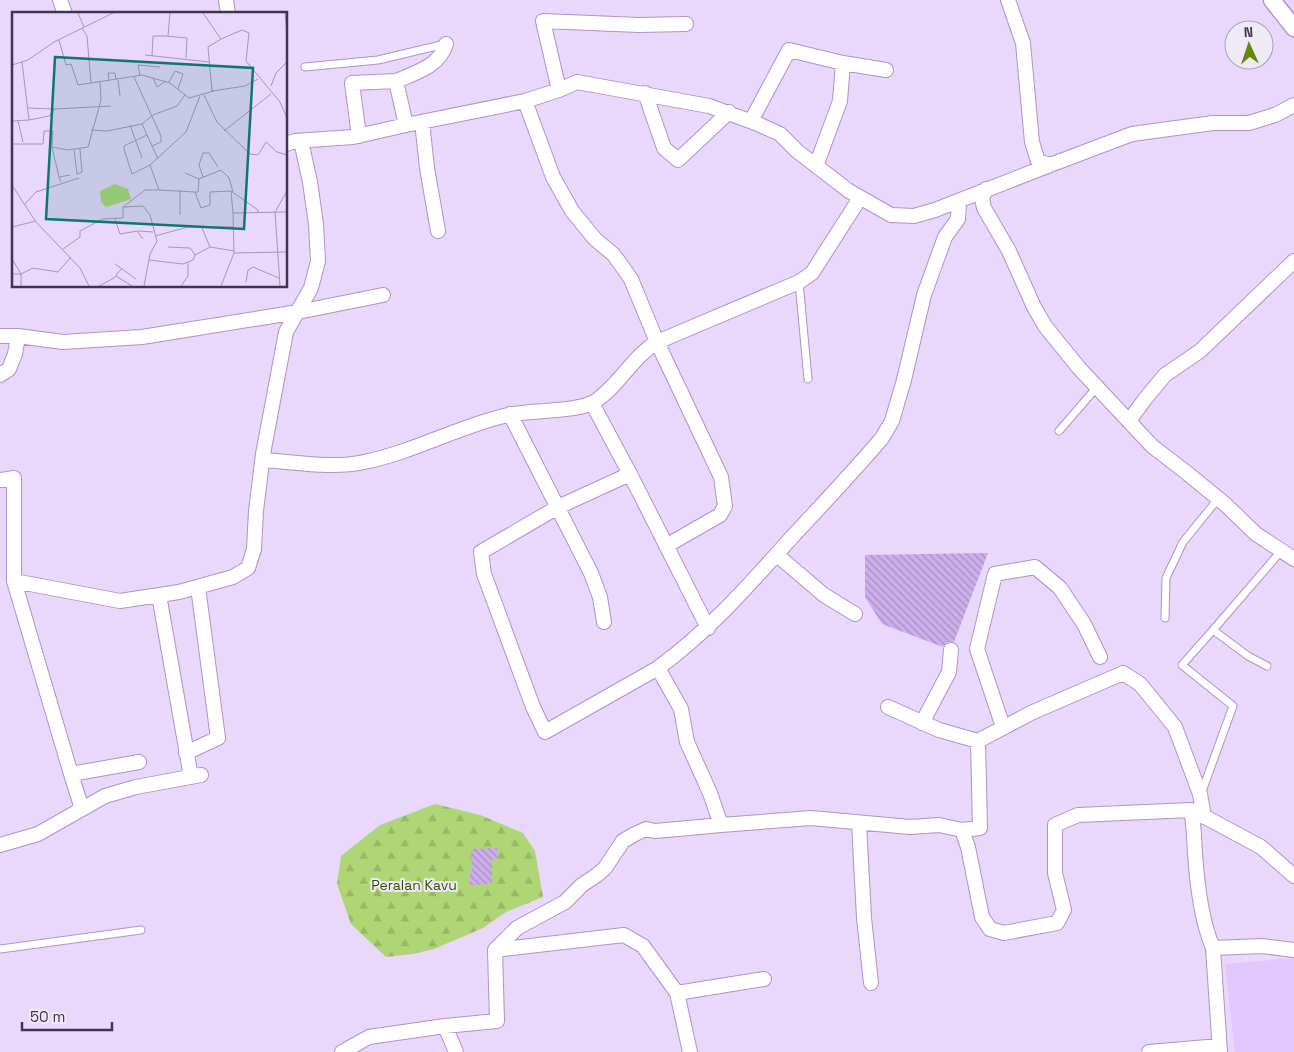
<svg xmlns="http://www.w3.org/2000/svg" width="1294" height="1052" font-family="'Space Grotesk',sans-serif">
<defs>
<pattern id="forest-firs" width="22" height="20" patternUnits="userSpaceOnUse" patternTransform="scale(1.25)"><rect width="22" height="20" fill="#afd675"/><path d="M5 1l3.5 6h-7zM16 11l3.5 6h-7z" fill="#98b867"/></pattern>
<pattern id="building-back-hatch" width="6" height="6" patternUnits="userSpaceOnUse" patternTransform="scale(1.25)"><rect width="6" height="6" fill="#ccaeeb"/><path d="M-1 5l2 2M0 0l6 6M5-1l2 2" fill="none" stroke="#a78ec1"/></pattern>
</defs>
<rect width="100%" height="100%" fill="#e9d7fc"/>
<path fill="#e2c7fe" d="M 1294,958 L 1294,1052 L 1235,1052 L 1225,964 Z"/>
<path fill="url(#forest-firs)" d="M 435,804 L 480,815 L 523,833 L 535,851 L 543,897 L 506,912 L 483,928 L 434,949 L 413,954 L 386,957 L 351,924 L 337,884 L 341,856 L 380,825 Z"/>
<path fill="url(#building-back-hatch)" d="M 988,553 L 954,642 L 947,642 L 943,647 L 882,624 L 865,597 L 865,555 Z
M 497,848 L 497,859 L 492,860 L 492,884 L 470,885 L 470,872 L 472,872 L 471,849 Z"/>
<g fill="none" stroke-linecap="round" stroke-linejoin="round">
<defs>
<path id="service" d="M 305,67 L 378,60 L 445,44
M 799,282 L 808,379
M 1059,431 L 1097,387
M 1165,618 L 1166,578 L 1183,542 L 1218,499
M 1267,666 L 1248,656 L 1213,630 L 1282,550
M 1201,794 L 1233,706 L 1182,665 L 1213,630
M 0,949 L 141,930"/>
<path id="minor" d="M 60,0 L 65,14
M 226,0 L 228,14
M 1008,0 L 1023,43 L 1032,142 L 1038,161 L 1050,165 L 1132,134 L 1213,123 L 1249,123 L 1275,115 L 1294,105
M 843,63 L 886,70
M 396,81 C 415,73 440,66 446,44
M 559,90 L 543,21 L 639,25 L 686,24
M 645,93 L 664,148 L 678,160 L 729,112
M 525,101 L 553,177 L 572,211 L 595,239 L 614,255 L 631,279 L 657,342 L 721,477 L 725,506 L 720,515 L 666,546
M 751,121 L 789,50 L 843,63 L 840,101 L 816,166
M 422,122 L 427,168 L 438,231
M 359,136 L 352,83 L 396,81 L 406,125
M 286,144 L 295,141 L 353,137 L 406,125 L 525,101 L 559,90 L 577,82 L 709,106 L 758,124 L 780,134 L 797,151 L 849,191 L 891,215 L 914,216 L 935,210 L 1050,165
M 986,189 L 982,198 L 984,208 L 1009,251 L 1034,307 L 1045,326 L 1079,368 L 1152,446 L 1187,473 L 1226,505 L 1256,534 L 1294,559
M 959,202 L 958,219 L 945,237 L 924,295 L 904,380 L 892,421 L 882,438 C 853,472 823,504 792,537 C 750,584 710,630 658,668 L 681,709 L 687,742 L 710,793 L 721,825 L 811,818 L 910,827 L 939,825 L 962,830 L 968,847 L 982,917 L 990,929 L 1004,933 L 1057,923 L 1064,910 L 1055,873 L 1055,825 L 1078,815 L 1191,810 C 1194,824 1194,838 1195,853 C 1197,884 1201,920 1213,948 L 1262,946 L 1294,950
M 0,336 L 18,336
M 0,375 L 9,369 L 15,354 L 18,336 L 63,342 L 142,337 L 298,312 L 383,295
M 592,403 L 630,474 L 558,507 L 481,552 L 484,574 L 533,707 L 545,732 L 658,668
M 510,414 L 591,573 L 600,597 L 604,622
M 1129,421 L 1145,399 L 1165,375 L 1200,351 L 1294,261
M 263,460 C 296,462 332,469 364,462 C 414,452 459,426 508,415 C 530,410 577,412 594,402 C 619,386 632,357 657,342 L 799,282 L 812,273 L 860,198
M 630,474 L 708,628
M 0,480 L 14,478 L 14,581 L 71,774
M 777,555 L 824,595 L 855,614
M 14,581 L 120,601 L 179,592 L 233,577 L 248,568 L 254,549 L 256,511 L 263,454 L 286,332 L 311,288 L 318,261 L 316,224 L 310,182 L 301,141
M 159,595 L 191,777
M 888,707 L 939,730 L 978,741
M 922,723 L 949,672 L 951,650
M 1003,727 L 977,649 L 995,574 L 1035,567 L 1060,588 L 1084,624 L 1100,657
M 186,753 L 218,738 L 198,587
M 82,809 L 71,774 L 139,762
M 1196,812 L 1261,847 L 1294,876
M 859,823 L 864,918 L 871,983
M 962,830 L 980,828 L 978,741 L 1031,713 L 1123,673 L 1140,684 L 1175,727 L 1200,794 L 1204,817
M 0,845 L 38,834 L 105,796 L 136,787 L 201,775
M 1213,948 L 1220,1052
M 495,950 L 624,935 L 643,946 L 677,993 L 690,1052
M 677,993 L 764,979
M 445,1026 L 456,1052
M 342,1052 L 369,1037 L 445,1026 L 497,1021 L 495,950 L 517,928 L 565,902 L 582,885 L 597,875 L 605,868 L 623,841 L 635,834 L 646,829 L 655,831 L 678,829 L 721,825
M 1149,1052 L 1219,1046"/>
<path id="tertiary" d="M 1272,0 L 1294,28"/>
</defs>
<use href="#service" stroke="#af92cc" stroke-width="9"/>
<use href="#minor" stroke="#af92cc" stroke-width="16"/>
<use href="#tertiary" stroke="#af92cc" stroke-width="19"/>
<use href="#service" stroke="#fff" stroke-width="7"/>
<use href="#minor" stroke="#fff" stroke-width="14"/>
<use href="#tertiary" stroke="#fff" stroke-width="16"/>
</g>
<g text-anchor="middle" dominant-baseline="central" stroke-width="4" stroke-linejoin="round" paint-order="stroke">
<g font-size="14" fill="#385005" stroke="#f0eaf6">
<text x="414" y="885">Peralan Kavu</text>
</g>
</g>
<g transform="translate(12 12)">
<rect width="275" height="275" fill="#e9d7fc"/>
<path d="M 103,172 L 116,177 L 119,187 L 94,195 L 89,190 L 88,179 Z" fill="#afd675"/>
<path fill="none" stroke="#a696b6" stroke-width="1" d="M 66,1 L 72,15M 191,1 L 209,27 L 230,18 L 237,21 L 234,49 L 268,90 L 275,106M 273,1 L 275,21M 70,16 L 75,24 L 79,71M 156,24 L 158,1M 209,27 L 196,35 L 200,79 L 233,74 L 246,67M 47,28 L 54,53 L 59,52 L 66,73 L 130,63 L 158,71 L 177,86 L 202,79M 133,43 L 197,50M 140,44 L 141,24 L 154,24 L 175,26 L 174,46M 10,50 L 17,108 L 37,104 L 43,97 L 99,94M 0,53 L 16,48 L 42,30 L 101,1M 128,64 L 126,53 L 148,55M 122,65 L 149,124 L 149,130 L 140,134M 141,66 L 145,75 L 154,69M 106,68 L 108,84M 97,69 L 96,61 L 103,61 L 104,68M 157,70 L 163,59 L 171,62 L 166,77M 259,74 L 264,61 L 275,50M 192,83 L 205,110 L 238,142 L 246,143 L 254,130 L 265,140 L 275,143M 188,84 L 174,120 L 138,153 L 147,178 L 183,180 L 189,196 L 198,193 L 198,180 L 219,179 L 221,201 L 275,200M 15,96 L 43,97M 0,109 L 17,108M 6,109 L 11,130M 130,112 L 135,123 L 112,134 L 112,137 L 120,162 L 138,153M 118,113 L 130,146M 79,118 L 95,119 L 130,112 L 141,103 L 165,94 L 173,83M 212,119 L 259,82M 135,123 L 146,147M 0,132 L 31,132 L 32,119 L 41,119 L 40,135 L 47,165M 40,135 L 56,138 L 76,135 L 89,88 L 88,70M 62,138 L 65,162M 173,161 L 187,167M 65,162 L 70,160 L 68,137M 191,165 L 187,153 L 191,141 L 197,141 L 206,155M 49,170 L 47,165 L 58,163M 0,173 L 24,210 L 68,256 L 77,274M 168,178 L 168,203M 219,179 L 246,198 L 246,201M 183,180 L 186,180 L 187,167 L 209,158 L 217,166 L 221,180M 13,192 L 24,180 L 67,166M 111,195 L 131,194 L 138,203 L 145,229 L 138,242 L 132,274M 111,195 L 133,178 L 147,178M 221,201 L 222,241 L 275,240M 103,207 L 108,222 L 125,219 L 131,227M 0,215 L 24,209M 190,216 L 198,235M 126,219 L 141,220M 143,224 L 176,215 L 221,215M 51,237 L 68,225 L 68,219 L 81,212 L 91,207 L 111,206 L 111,195M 183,243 L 198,235 L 222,239M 0,247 L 9,262 L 21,256 L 46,260 L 59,245M 137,248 L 171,252 L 181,248 L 183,243 L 178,236 L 156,235M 103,252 L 124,267M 0,262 L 9,262 L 9,274M 104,264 L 120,274M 234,270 L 236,258 L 241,255 L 267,266M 87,274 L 102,266 L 109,257M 169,274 L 176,264 L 176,251M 209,274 L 222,241M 268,274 L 263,200 L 275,179"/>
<path fill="#0f766e" fill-opacity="0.15" stroke="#0f766e" stroke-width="2.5" d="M 43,45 L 241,56 L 232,217 L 34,207 Z"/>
<rect width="275" height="275" fill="none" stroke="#41354e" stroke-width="2.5"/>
</g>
<g transform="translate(1249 45) rotate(357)"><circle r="24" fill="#f0eaf6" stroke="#aaa2b3"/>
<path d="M0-4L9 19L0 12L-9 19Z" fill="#638810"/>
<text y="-8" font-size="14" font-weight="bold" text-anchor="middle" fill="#41354e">N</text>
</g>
<path d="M22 1022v8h90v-8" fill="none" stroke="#41354e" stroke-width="2.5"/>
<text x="30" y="1022" font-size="15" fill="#41354e" stroke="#f0eaf6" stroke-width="4" paint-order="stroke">50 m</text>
</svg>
